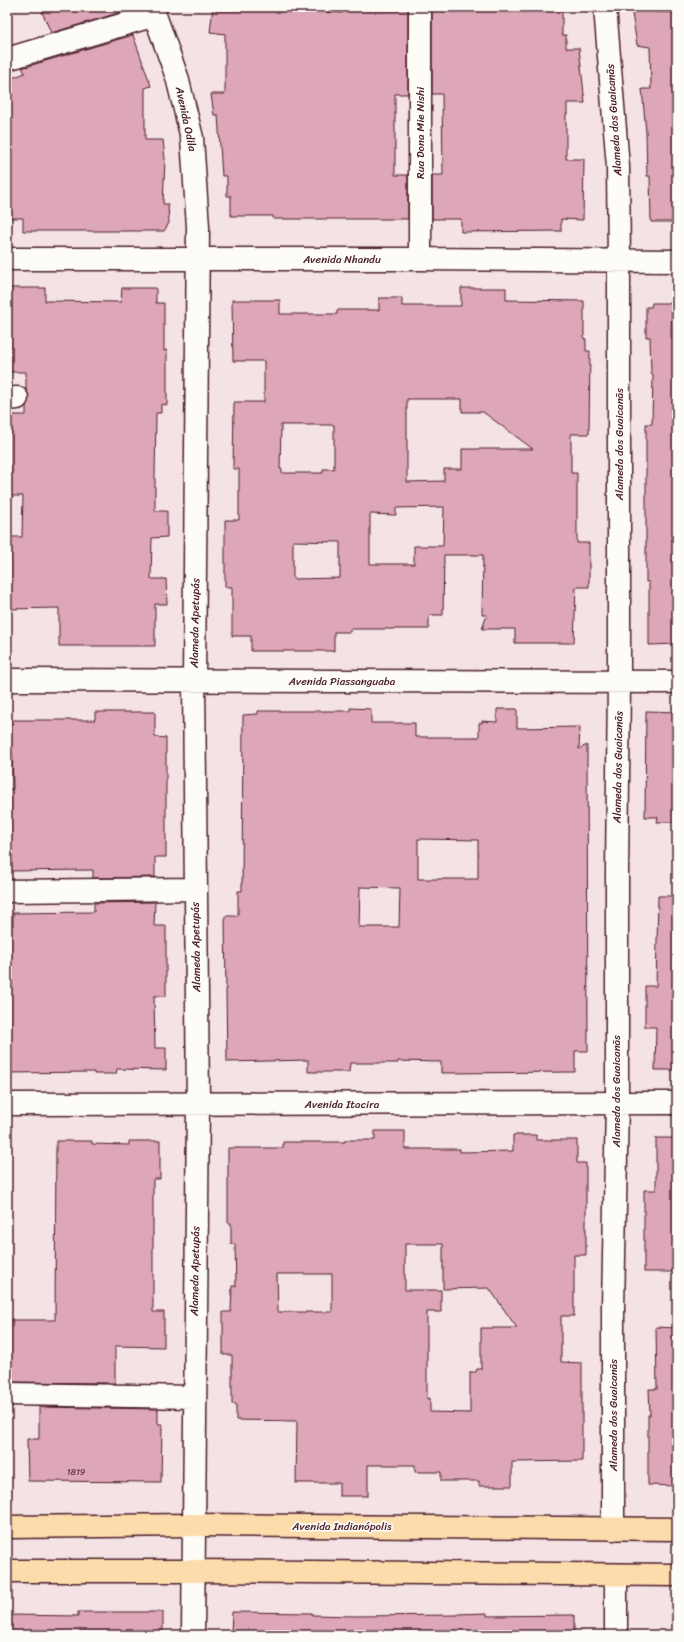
<svg xmlns="http://www.w3.org/2000/svg" width="684" height="1642" font-family="Sriracha,sans-serif">
<rect width="100%" height="100%" fill="#f4e2e4"/>
<filter id="ink" filterUnits="userSpaceOnUse"><feTurbulence type="fractalNoise" baseFrequency=".025" numOctaves="2"/><feDisplacementMap in="SourceGraphic" scale="8" xChannelSelector="R" yChannelSelector="G"/><feConvolveMatrix kernelMatrix="1 2 1 2 8 2 1 2 1" color-interpolation-filters="sRGB"/></filter>
<g filter="url(#ink)">
<path fill="#dea6b9" stroke="#4a1f2b" fill-rule="evenodd" d="M 40,7 L 124,7 L 125,11 L 51,33 Z
M 213,7 L 264,7 L 342,13 L 342,7 L 408,7 L 408,94 L 395,94 L 395,175 L 408,175 L 408,219 L 273,219 L 273,216 L 231,216 L 231,196 L 227,196 L 227,176 L 222,176 L 218,115 L 214,115 L 211,94 L 225,94 L 225,34 L 210,32 Z
M 432,7 L 562,7 L 562,35 L 566,35 L 566,48 L 579,48 L 585,103 L 567,103 L 567,114 L 566,114 L 566,159 L 584,159 L 583,220 L 561,219 L 561,231 L 461,232 L 461,219 L 432,219 L 432,175 L 443,175 L 442,94 L 432,94 Z
M 631,7 L 657,7 L 658,12 L 677,12 L 677,222 L 651,222 L 650,176 L 647,176 L 646,132 L 642,89 L 651,89 L 650,47 L 637,45 Z
M 133,35 L 151,86 L 145,88 L 145,140 L 163,140 L 165,159 L 163,204 L 168,204 L 169,223 L 164,231 L 23,231 L 23,218 L 7,218 L 7,80 L 25,73 L 22,68 Z
M 7,288 L 45,288 L 45,301 L 121,302 L 122,288 L 156,288 L 156,303 L 164,303 L 164,351 L 167,350 L 167,405 L 161,404 L 161,413 L 156,413 L 155,478 L 155,511 L 167,511 L 167,537 L 152,538 L 151,579 L 166,579 L 167,604 L 155,604 L 155,646 L 59,646 L 59,608 L 7,609 L 7,537 L 22,537 L 23,496 L 7,496 L 7,415 L 26,415 L 26,407 L 29,397 L 26,389 L 26,372 L 7,372 Z
M 461,288 L 506,288 L 506,300 L 584,301 L 584,339 L 586,339 L 586,351 L 590,351 L 589,434 L 571,434 L 571,473 L 577,473 L 577,543 L 589,543 L 589,587 L 576,587 L 574,643 L 515,643 L 515,629 L 482,629 L 487,615 L 482,615 L 483,555 L 444,555 L 443,615 L 429,615 L 429,629 L 350,629 L 350,632 L 334,632 L 334,651 L 251,651 L 251,636 L 232,636 L 232,587 L 225,587 L 225,520 L 239,520 L 239,469 L 233,469 L 234,402 L 264,402 L 264,361 L 233,361 L 232,300 L 280,300 L 280,314 L 337,314 L 337,310 L 379,310 L 379,298 L 402,298 L 402,306 L 461,306 ZM 407,399 L 462,399 L 462,412 L 483,412 L 533,449 L 462,449 L 462,469 L 444,469 L 444,481 L 407,482 ZM 281,425 L 334,425 L 334,469 L 323,469 L 323,473 L 282,473 L 282,469 L 280,469 ZM 444,507 L 443,546 L 414,546 L 414,564 L 370,564 L 370,514 L 396,515 L 396,508 ZM 293,541 L 340,542 L 340,578 L 293,579 Z
M 652,303 L 672,303 L 671,338 L 677,339 L 677,644 L 649,645 L 649,582 L 646,582 L 646,424 L 652,424 L 653,374 L 651,374 L 650,337 L 646,337 L 646,307 L 651,307 Z
M 350,708 L 371,709 L 371,723 L 415,723 L 415,737 L 479,737 L 479,723 L 482,723 L 482,721 L 497,722 L 497,709 L 517,709 L 517,728 L 580,727 L 579,749 L 587,745 L 588,1051 L 575,1051 L 575,1072 L 441,1073 L 441,1062 L 398,1061 L 398,1063 L 350,1063 L 349,1072 L 308,1072 L 308,1060 L 227,1062 L 225,916 L 238,916 L 238,891 L 242,891 L 243,715 L 258,714 L 258,711 L 350,711 ZM 418,839 L 478,840 L 478,879 L 418,879 ZM 360,887 L 400,888 L 399,927 L 359,927 Z
M 646,711 L 677,712 L 677,822 L 657,822 L 658,817 L 645,817 Z
M 95,712 L 155,712 L 155,737 L 166,738 L 166,857 L 155,857 L 155,877 L 93,878 L 93,870 L 7,871 L 7,789 L 13,789 L 12,752 L 7,752 L 7,725 L 12,725 L 12,720 L 95,720 Z
M 658,896 L 677,896 L 677,1070 L 655,1070 L 656,1027 L 645,1027 L 645,986 L 656,986 Z
M 155,902 L 154,926 L 166,926 L 166,996 L 154,996 L 155,1048 L 166,1048 L 166,1070 L 117,1069 L 116,1074 L 94,1074 L 94,1072 L 7,1073 L 7,925 L 13,925 L 13,913 L 94,912 L 94,903 Z
M 375,1131 L 405,1131 L 405,1149 L 460,1149 L 460,1152 L 513,1151 L 513,1135 L 536,1135 L 536,1140 L 577,1140 L 577,1163 L 586,1163 L 586,1255 L 574,1255 L 574,1316 L 561,1316 L 561,1362 L 582,1363 L 582,1461 L 512,1462 L 512,1486 L 479,1486 L 479,1481 L 441,1481 L 441,1472 L 415,1472 L 415,1465 L 368,1465 L 368,1496 L 339,1496 L 339,1483 L 296,1483 L 297,1421 L 236,1420 L 236,1404 L 232,1404 L 232,1355 L 223,1355 L 223,1312 L 231,1312 L 232,1286 L 236,1286 L 235,1244 L 231,1244 L 231,1223 L 228,1223 L 228,1148 L 283,1148 L 283,1142 L 345,1142 L 345,1140 L 375,1140 ZM 405,1244 L 443,1244 L 443,1289 L 489,1288 L 517,1328 L 481,1328 L 481,1369 L 477,1369 L 476,1372 L 470,1372 L 470,1413 L 430,1412 L 430,1398 L 427,1399 L 427,1312 L 441,1312 L 441,1290 L 405,1290 ZM 277,1274 L 332,1274 L 332,1312 L 278,1312 Z
M 656,1138 L 677,1138 L 677,1272 L 644,1272 L 644,1190 L 656,1190 Z
M 56,1141 L 92,1141 L 92,1144 L 129,1145 L 129,1141 L 160,1141 L 160,1179 L 153,1179 L 153,1312 L 164,1312 L 164,1347 L 115,1346 L 115,1383 L 7,1382 L 7,1320 L 55,1320 Z
M 656,1327 L 677,1328 L 677,1486 L 648,1485 L 648,1415 L 650,1415 L 649,1389 L 657,1389 Z
M 39,1407 L 158,1409 L 158,1424 L 162,1424 L 161,1482 L 28,1481 L 27,1439 L 39,1439 Z
M 78,1612 L 163,1612 L 163,1635 L 7,1635 L 7,1615 L 78,1616 Z
M 232,1612 L 312,1613 L 312,1615 L 355,1616 L 458,1615 L 458,1614 L 487,1613 L 487,1616 L 574,1615 L 574,1635 L 231,1635 Z"/>
<g fill="none" stroke-linecap="round" stroke-linejoin="round">
<defs>
<path id="minor" d="M 152,7 L 177,77 L 192,138 L 198,227 L 194,681 L 198,1104 L 193,1635
M 605,7 L 618,167 L 619,260 L 619,681 L 617,873 L 617,1103 L 613,1308 L 613,1529
M 7,59 L 155,15
M 7,259 L 420,259 L 677,261
M 420,259 L 420,7
M 7,399 L 17,398
M 7,680 L 677,682
M 7,891 L 196,889
M 7,1104 L 677,1103
M 7,1394 L 195,1397
M 616,1635 L 616,1575"/>
<path id="major" d="M 7,1527 L 193,1525 L 677,1529
M 7,1571 L 193,1571 L 677,1575"/>
</defs>
<use href="#minor" stroke="#4a1f2b" stroke-width="25"/>
<use href="#major" stroke="#4a1f2b" stroke-width="25"/>
<use href="#minor" stroke="#fdfcf7" stroke-width="22"/>
<use href="#major" stroke="#fddcac" stroke-width="22"/>
</g>
</g>
<g text-anchor="middle" dominant-baseline="central" stroke-width="3.5" stroke-linejoin="round" paint-order="stroke">
<g font-size="9" fill="#6f414e">
<text x="76" y="1472">1819</text>
</g>
<g font-size="11" fill="#4a1f2b" stroke="#fdfcf7">
<text transform="translate(186 119) rotate(78)">Avenida Odila</text>
<text transform="translate(614 120) rotate(-94)">Alameda dos Guaicanãs</text>
<text transform="translate(420 133) rotate(-90)">Rua Dona Mie Nishi</text>
<text x="342" y="259">Avenida Nhandu</text>
<text transform="translate(619 444) rotate(-90)">Alameda dos Guaicanãs</text>
<text transform="translate(195 623) rotate(-89)">Alameda Apetupás</text>
<text x="342" y="681">Avenida Piassanguaba</text>
<text transform="translate(618 767) rotate(-89)">Alameda dos Guaicanãs</text>
<text transform="translate(196 947) rotate(-91)">Alameda Apetupás</text>
<text transform="translate(616 1091) rotate(-90)">Alameda dos Guaicanãs</text>
<text x="342" y="1104">Avenida Itacira</text>
<text transform="translate(195 1271) rotate(-89)">Alameda Apetupás</text>
<text transform="translate(613 1415) rotate(-90)">Alameda dos Guaicanãs</text>
<text x="342" y="1526">Avenida Indianópolis</text>
</g>
</g>
<rect width="684" height="1642" fill="none" stroke="#fdfcf7" stroke-width="24"/>
<rect x="12" y="12" width="660" height="1618" fill="none" stroke="#4a1f2b" stroke-width="1.5" filter="url(#ink)"/>
</svg>
